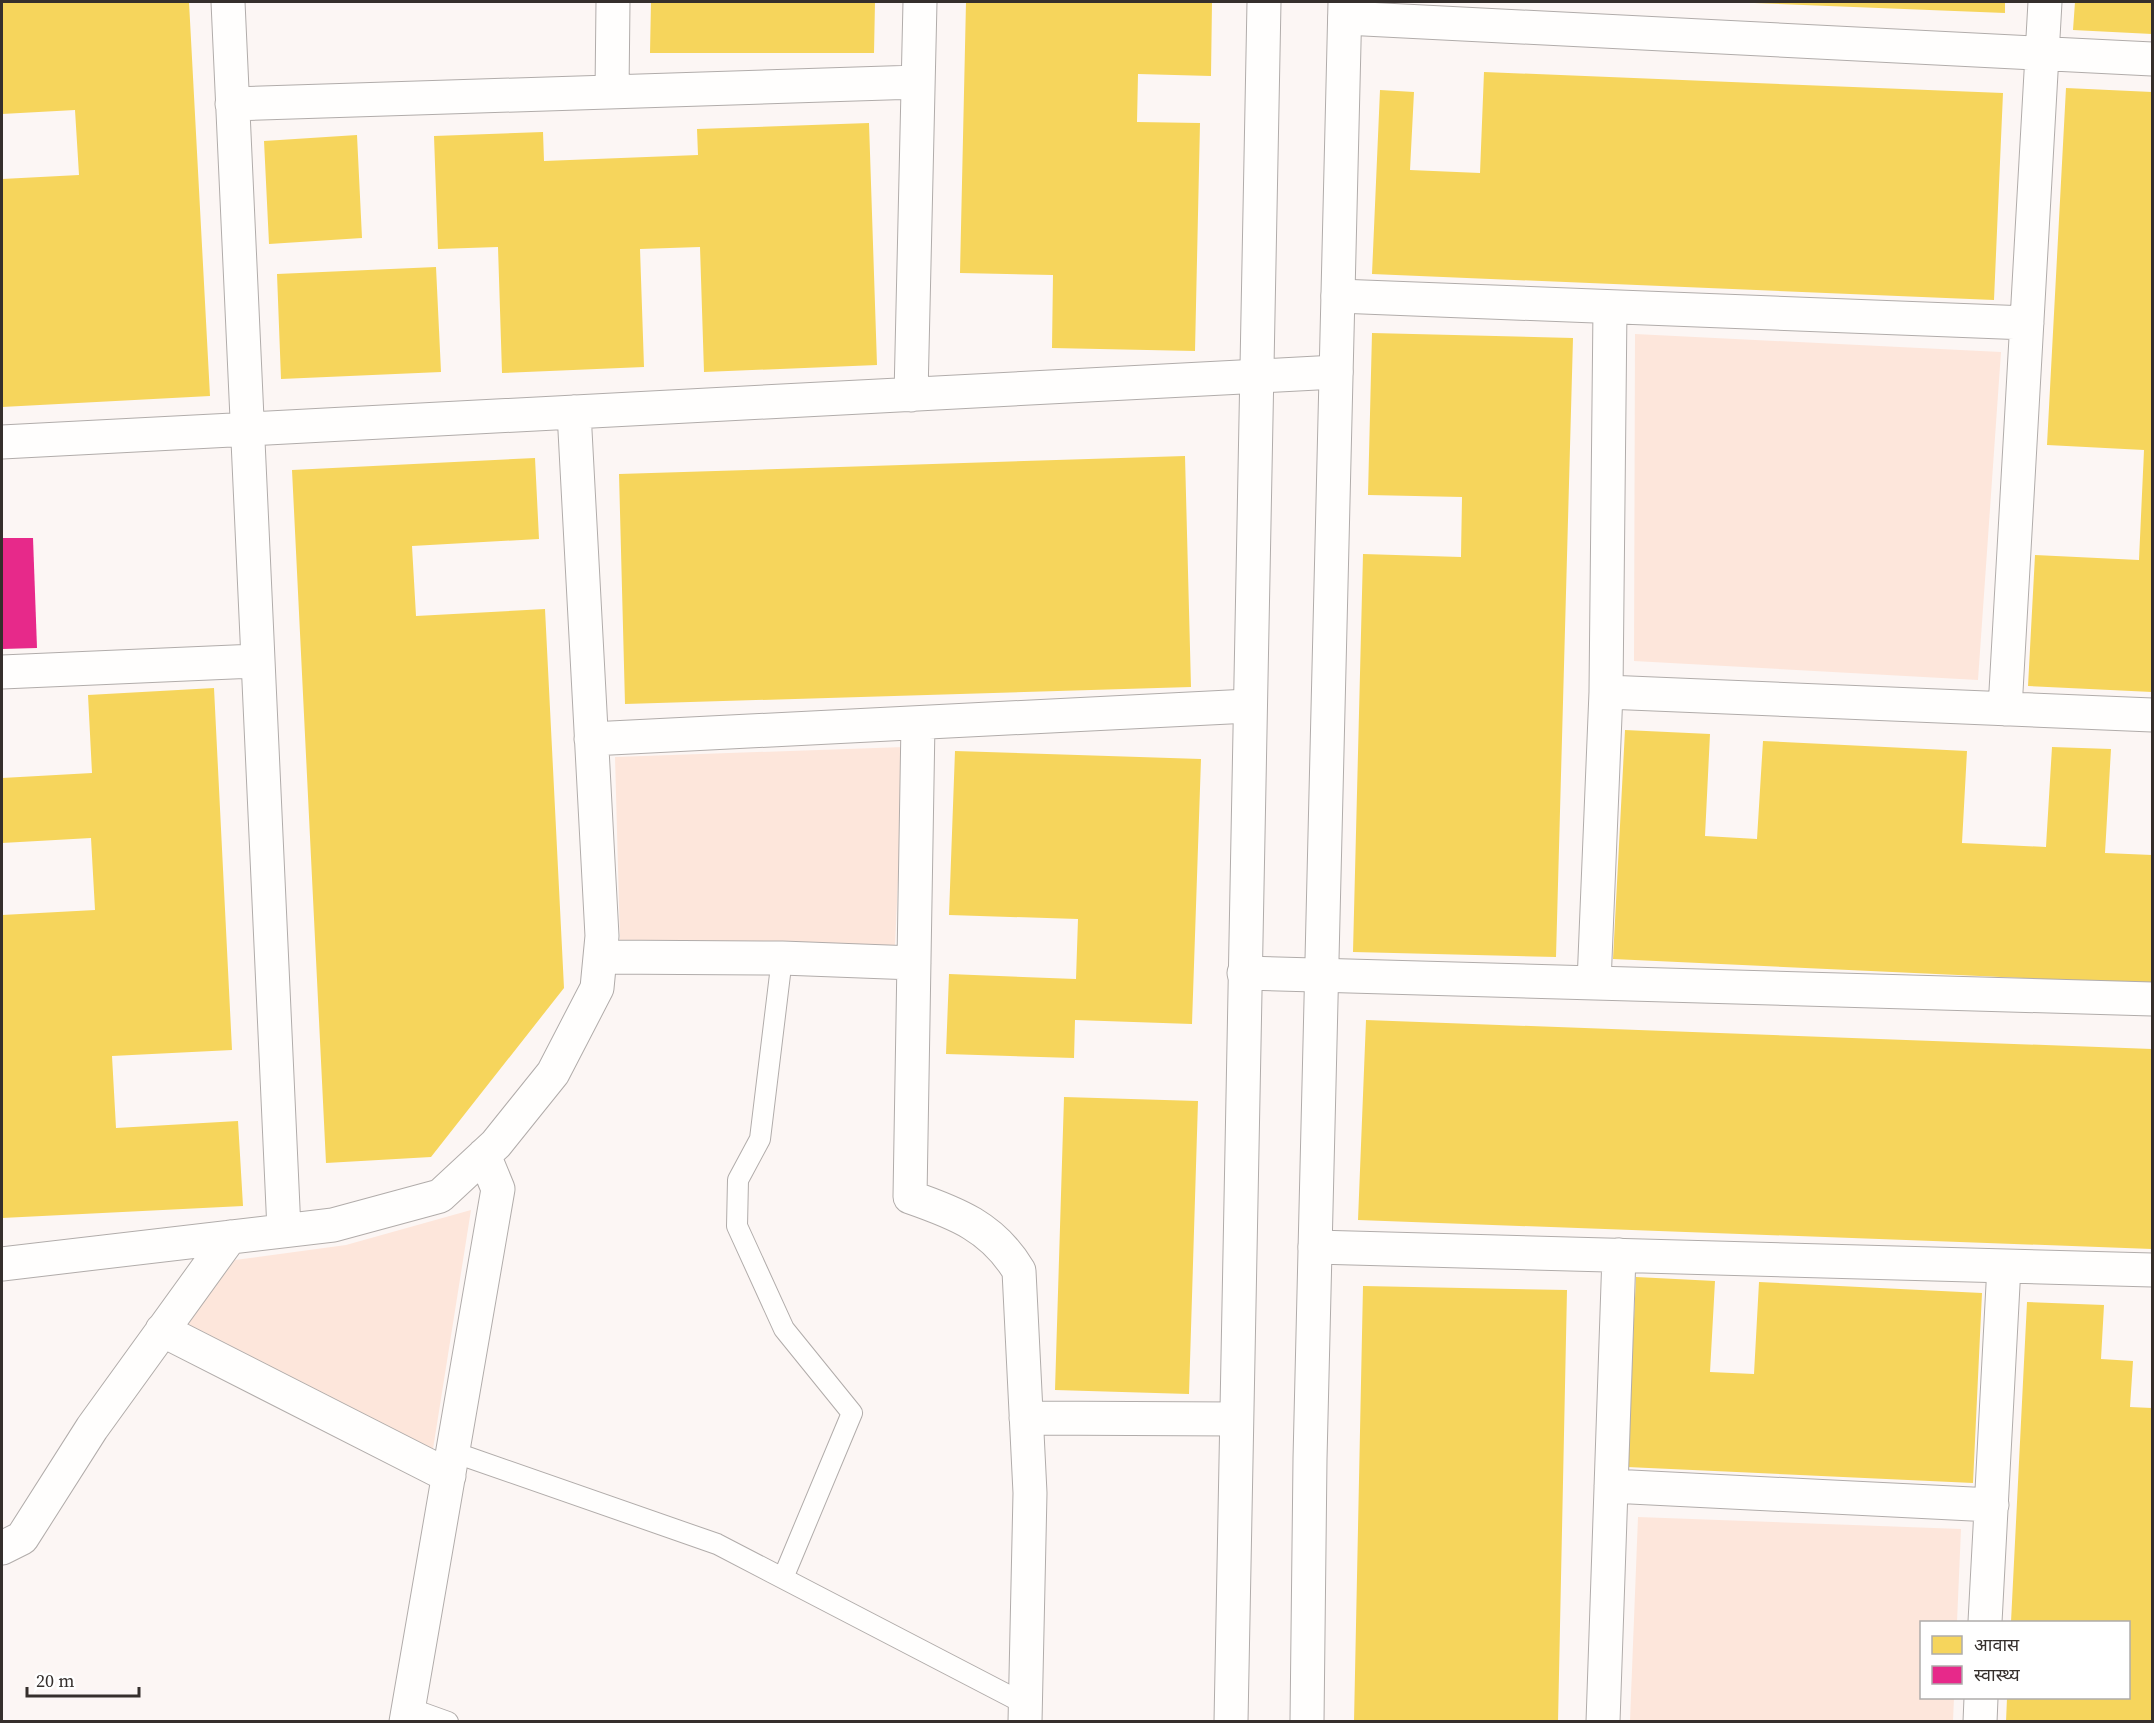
<svg xmlns="http://www.w3.org/2000/svg" width="2154" height="1723" font-family="'Source Serif 4','Noto Sans Devanagari',serif">
<rect width="100%" height="100%" fill="#fcf6f4"/>
<path fill="#fde6db" d="M 1635,334 L 2001,352 L 1978,680 L 1634,661 Z
M 904,747 L 895,946 L 620,941 L 615,757 Z
M 471,1210 L 433,1449 L 186,1325 L 235,1260 L 346,1245 Z
M 1638,1517 L 1961,1529 L 1957,1622 L 1922,1622 L 1922,1698 L 1954,1698 L 1953,1721 L 1630,1721 Z"/>
<path fill="#f6d55c" d="M 2,2 L 189,2 L 210,396 L 2,407 L 2,179 L 79,175 L 75,110 L 2,114 Z
M 651,2 L 875,2 L 874,53 L 650,53 Z
M 966,2 L 1212,2 L 1211,76 L 1138,74 L 1137,122 L 1200,123 L 1195,351 L 1052,348 L 1053,275 L 960,273 Z
M 1729,2 L 2005,2 L 2005,13 Z
M 2075,2 L 2152,2 L 2152,34 L 2073,30 Z
M 1484,72 L 2003,93 L 1994,300 L 1372,274 L 1380,90 L 1414,92 L 1410,170 L 1480,173 Z
M 2066,88 L 2152,92 L 2152,692 L 2028,686 L 2035,555 L 2139,560 L 2144,450 L 2047,445 Z
M 869,123 L 877,365 L 704,372 L 700,247 L 640,249 L 644,367 L 502,373 L 498,247 L 438,249 L 434,136 L 543,132 L 544,161 L 698,155 L 697,129 Z
M 357,135 L 362,238 L 269,244 L 264,141 Z
M 436,267 L 441,372 L 281,379 L 277,274 Z
M 1372,333 L 1573,338 L 1556,957 L 1353,952 L 1363,554 L 1461,557 L 1462,497 L 1368,495 Z
M 1185,456 L 1191,687 L 625,704 L 619,474 Z
M 535,458 L 539,539 L 412,546 L 416,616 L 545,609 L 564,988 L 431,1157 L 326,1163 L 292,470 Z
M 214,688 L 232,1050 L 112,1056 L 116,1128 L 238,1121 L 243,1206 L 2,1218 L 2,915 L 95,910 L 91,838 L 2,843 L 2,778 L 92,773 L 88,695 Z
M 1625,730 L 1710,734 L 1705,836 L 1757,839 L 1763,741 L 1967,751 L 1962,843 L 2046,847 L 2052,747 L 2111,749 L 2105,853 L 2152,855 L 2152,984 L 1613,959 Z
M 955,751 L 1201,759 L 1192,1024 L 1075,1020 L 1074,1058 L 946,1054 L 949,974 L 1076,979 L 1078,919 L 949,915 Z
M 1366,1020 L 2152,1049 L 2152,1249 L 1358,1220 Z
M 1064,1097 L 1198,1101 L 1189,1394 L 1055,1390 Z
M 1636,1277 L 1715,1281 L 1710,1372 L 1754,1374 L 1759,1282 L 1982,1293 L 1973,1483 L 1627,1467 Z
M 1363,1286 L 1567,1290 L 1558,1722 L 1354,1722 Z
M 2027,1302 L 2104,1305 L 2101,1359 L 2133,1361 L 2130,1407 L 2152,1408 L 2152,1722 L 2006,1722 L 2007,1698 L 2128,1698 L 2128,1622 L 2011,1622 Z"/>
<path fill="#e7298a" d="M 2,538 L 33,538 L 37,648 L 2,649 Z"/>
<g fill="none" stroke-linecap="round" stroke-linejoin="round">
<defs>
<path id="lane" d="M 782,958 L 760,1139 L 738,1180 L 737,1226 L 784,1329 L 852,1413 L 783,1578
M 453,1452 L 717,1544 L 1025,1704
M 409,1708 L 448,1722"/>
<path id="street" d="M 228,2 L 284,1230
M 1345,18 L 2152,59
M 612,92 L 613,2
M 232,104 L 918,82
M 1338,296 L 2027,323
M 911,395 L 920,2
M 2,442 L 1336,372
M 2,672 L 258,661
M 1606,692 L 2152,715
M 2005,709 L 2045,2
M 918,723 L 910,1197 C 956,1213 993,1227 1019,1271 L 1030,1493 L 1025,1722
M 591,739 L 1249,706
M 600,957 L 782,958 L 914,963
M 1244,973 L 2152,999
M 1594,983 L 1606,692 L 1610,307
M 1315,1247 L 2152,1270
M 2,1264 L 333,1225 L 440,1196 L 496,1144 L 553,1073 L 597,988 L 602,936 L 574,412
M 162,1330 L 449,1476
M 1026,1418 L 1236,1419
M 1611,1486 L 1992,1505
M 2,1548 L 22,1538 L 92,1428 L 230,1237
M 1985,1622 L 2004,1266
M 406,1722 L 498,1189 L 484,1155
M 1603,1722 L 1619,1255
M 1980,1722 L 1981,1698"/>
<path id="secondary" d="M 1231,1722 L 1264,2
M 1307,1722 L 1310,1459 L 1345,2"/>
</defs>
<use href="#lane" stroke="#b1acaa" stroke-width="22"/>
<use href="#street" stroke="#b1acaa" stroke-width="35"/>
<use href="#secondary" stroke="#b1acaa" stroke-width="35"/>
<use href="#lane" stroke="#fffefd" stroke-width="20"/>
<use href="#street" stroke="#fffefd" stroke-width="33"/>
<use href="#secondary" stroke="#fffefd" stroke-width="33"/>
</g>
<rect width="2154" height="1723" fill="none" stroke="#352f2c" stroke-width="6"/>
<rect x="1920" y="1621" width="210" height="78" fill="#ffffff" stroke="#aeacab" stroke-width="1.5"/>
<rect x="1932" y="1636" width="30" height="18" fill="#f6d55c" stroke="#aeacab" stroke-width="1.5"/>
<text x="1974" y="1651" font-size="18" fill="#352f2c">आवास</text>
<rect x="1932" y="1666" width="30" height="18" fill="#e7298a" stroke="#aeacab" stroke-width="1.5"/>
<text x="1974" y="1681" font-size="18" fill="#352f2c">स्वास्थ्य</text>
<path d="M27 1687v9h112v-9" fill="none" stroke="#352f2c" stroke-width="3"/>
<text x="36" y="1687" font-size="18" fill="#352f2c" stroke="#ffffff" stroke-width="4.5" paint-order="stroke">20 m</text>
</svg>
